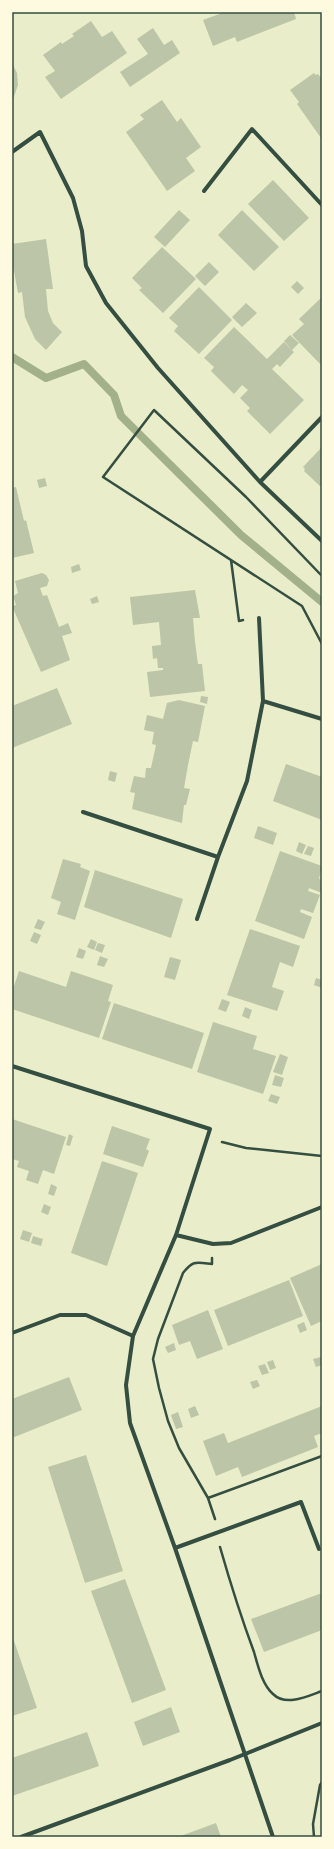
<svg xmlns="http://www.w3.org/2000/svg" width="334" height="1849" font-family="'DM Sans',sans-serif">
<rect width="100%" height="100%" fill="#e9edc9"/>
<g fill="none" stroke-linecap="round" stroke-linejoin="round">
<path stroke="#a3b18a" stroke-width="8" d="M 12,357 L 46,378 L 84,364 L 114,395 L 121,416 L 241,535 L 322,602"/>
</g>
<path fill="#bcc5a7" d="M 225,12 L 294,12 L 296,19 L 237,42 L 235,37 L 213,46 L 203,20 Z
M 91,21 L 102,37 L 112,31 L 127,53 L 61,99 L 45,77 L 55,71 L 43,55 L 61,42 L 62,44 L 74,36 L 72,34 Z
M 153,28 L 164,45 L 172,40 L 180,53 L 130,87 L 120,72 L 148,54 L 137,39 Z
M 12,63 L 17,73 L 18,85 L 12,102 Z
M 314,73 L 316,75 L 318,74 L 322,79 L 321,138 L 297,104 L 299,102 L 290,90 Z
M 162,100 L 177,122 L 181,118 L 201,147 L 186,158 L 195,171 L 167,191 L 126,132 L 144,119 L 140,115 Z
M 273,180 L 309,218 L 284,241 L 248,204 Z
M 179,210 L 190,220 L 165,247 L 154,237 Z
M 242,210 L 279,247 L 254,271 L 218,235 Z
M 46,239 L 53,289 L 46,289 L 48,311 L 53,323 L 62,332 L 46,350 L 35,339 L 25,317 L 22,292 L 18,293 L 12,260 L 12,244 Z
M 162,247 L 196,279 L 163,313 L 139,290 L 142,288 L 132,278 Z
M 209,262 L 219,272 L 205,286 L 195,276 Z
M 297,281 L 304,288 L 298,294 L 291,287 Z
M 199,287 L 232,320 L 199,354 L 174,331 L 178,326 L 169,318 Z
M 322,297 L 322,366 L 292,335 L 304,324 L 299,319 Z
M 246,303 L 257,313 L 242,327 L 232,317 Z
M 234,327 L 267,359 L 284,342 L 294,352 L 280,367 L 277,364 L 272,369 L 304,400 L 270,434 L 247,411 L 250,408 L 240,398 L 248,390 L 242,385 L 234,394 L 211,371 L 214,367 L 204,358 Z
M 290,335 L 299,343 L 292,350 L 284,341 Z
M 322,447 L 322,488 L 304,471 L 305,469 L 303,467 Z
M 45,478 L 47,486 L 39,488 L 37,480 Z
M 16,487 L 24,521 L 26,520 L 34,553 L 12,558 L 12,488 Z
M 79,564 L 81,570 L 72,573 L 71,567 Z
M 42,573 L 46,575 L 49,580 L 47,586 L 40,588 L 43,596 L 47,595 L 59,627 L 68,623 L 72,633 L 62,636 L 70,660 L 41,672 L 12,606 L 16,605 L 13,596 L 18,593 L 15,581 Z
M 195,590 L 200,618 L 193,618 L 195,642 L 198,664 L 202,664 L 205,691 L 150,697 L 147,672 L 163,670 L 163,668 L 158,668 L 157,658 L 153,659 L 152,646 L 161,645 L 159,622 L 133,625 L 130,597 Z
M 97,596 L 99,602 L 92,604 L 90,599 Z
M 57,688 L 72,724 L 12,748 L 12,706 Z
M 201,696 L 208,697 L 207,704 L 200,702 Z
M 179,700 L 205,706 L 198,742 L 193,741 L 188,765 L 184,788 L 190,789 L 186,805 L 184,805 L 182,823 L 132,809 L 135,793 L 130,792 L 134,776 L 145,778 L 146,768 L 151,768 L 156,745 L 152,744 L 154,732 L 144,730 L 147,715 L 163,719 L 167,703 Z
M 286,764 L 322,777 L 322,820 L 273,801 Z
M 110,771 L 117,773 L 115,782 L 108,780 Z
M 258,826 L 277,833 L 273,845 L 254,838 Z
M 299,842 L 306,845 L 302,854 L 296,851 Z
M 308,846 L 314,848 L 311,856 L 304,854 Z
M 280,851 L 322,866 L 319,879 L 322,880 L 322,893 L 309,888 L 308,891 L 320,895 L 313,913 L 301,909 L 300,912 L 312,917 L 304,939 L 255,921 Z
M 63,859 L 81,864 L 80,867 L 90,871 L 75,920 L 57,914 L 61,902 L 51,898 Z
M 95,870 L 183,899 L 171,938 L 84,907 Z
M 38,919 L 45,922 L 41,930 L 34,928 Z
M 250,929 L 300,946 L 293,967 L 280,962 L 272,987 L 284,991 L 277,1011 L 227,995 Z
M 34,932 L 41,935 L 37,944 L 30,941 Z
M 91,939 L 97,942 L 94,950 L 87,947 Z
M 98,943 L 105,945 L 102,953 L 95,950 Z
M 79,948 L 86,951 L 83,959 L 76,957 Z
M 100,956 L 108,959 L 104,967 L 97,965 Z
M 170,957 L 181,960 L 175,980 L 164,977 Z
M 19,971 L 66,987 L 71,971 L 113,985 L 108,1001 L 111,1002 L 99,1038 L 12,1009 L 12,992 Z
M 316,978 L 322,980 L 322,988 L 314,985 Z
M 222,999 L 230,1002 L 226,1012 L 218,1009 Z
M 114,1003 L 204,1033 L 192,1069 L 102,1039 Z
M 245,1007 L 252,1010 L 249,1019 L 242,1016 Z
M 213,1022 L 257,1036 L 253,1049 L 276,1056 L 263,1094 L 197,1072 Z
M 280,1054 L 288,1057 L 282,1075 L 273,1072 Z
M 275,1075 L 284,1078 L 281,1087 L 272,1085 Z
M 271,1094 L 280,1097 L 277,1104 L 268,1101 Z
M 12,1119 L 66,1137 L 54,1174 L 43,1170 L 38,1184 L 26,1180 L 29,1171 L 17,1167 L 19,1161 L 12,1159 Z
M 112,1126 L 150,1139 L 146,1149 L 149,1151 L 143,1167 L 103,1154 Z
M 69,1134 L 73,1136 L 70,1146 L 66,1145 Z
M 102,1161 L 138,1173 L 107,1266 L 71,1253 Z
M 51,1184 L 57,1187 L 54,1196 L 48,1194 Z
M 44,1204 L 51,1207 L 48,1215 L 41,1212 Z
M 23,1230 L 32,1233 L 29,1242 L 20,1239 Z
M 33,1236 L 43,1239 L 41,1246 L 31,1243 Z
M 322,1264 L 322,1321 L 311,1326 L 290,1278 Z
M 289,1280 L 303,1316 L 228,1346 L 214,1310 Z
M 208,1310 L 223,1349 L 197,1359 L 190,1341 L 179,1345 L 172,1325 Z
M 304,1322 L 307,1330 L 300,1333 L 297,1325 Z
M 174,1343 L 176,1350 L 168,1353 L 165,1347 Z
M 321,1357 L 322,1365 L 316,1367 L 313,1359 Z
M 273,1360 L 276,1368 L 270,1370 L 267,1362 Z
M 265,1364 L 269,1373 L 262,1375 L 258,1366 Z
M 69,1377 L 82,1410 L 12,1438 L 12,1399 Z
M 257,1380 L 260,1386 L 253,1389 L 250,1382 Z
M 195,1406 L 199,1415 L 191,1418 L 188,1409 Z
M 322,1406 L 322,1433 L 314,1436 L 318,1447 L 242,1477 L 238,1467 L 216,1476 L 203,1441 L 224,1433 L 228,1443 Z
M 178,1412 L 183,1427 L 176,1429 L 171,1415 Z
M 86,1455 L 123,1571 L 85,1583 L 48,1467 Z
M 125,1579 L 166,1690 L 132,1703 L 91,1591 Z
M 322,1593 L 322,1630 L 264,1652 L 251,1619 Z
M 12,1635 L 37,1708 L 12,1716 Z
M 171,1707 L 180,1732 L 143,1746 L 134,1722 Z
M 87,1732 L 99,1766 L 12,1796 L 12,1758 Z
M 216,1823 L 221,1837 L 178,1837 Z"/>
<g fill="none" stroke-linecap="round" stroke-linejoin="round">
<path stroke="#344e41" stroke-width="2.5" d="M 231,560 L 239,621 L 243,620
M 322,576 L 246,497 L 154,410 L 103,477 L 302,606 L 322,644
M 222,1142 L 246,1148 L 322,1156
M 212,1258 L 212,1264 C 196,1262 193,1260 183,1273 L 158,1339 L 153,1359 L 159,1388 L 168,1421 L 179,1448 L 208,1498 L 215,1519
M 208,1498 L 322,1456
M 220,1547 C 230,1582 241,1617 254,1652 C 258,1666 262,1684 273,1694 C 286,1707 308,1696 322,1691
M 314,1837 L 313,1824 L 320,1785 L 322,1782"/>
<path stroke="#344e41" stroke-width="4" d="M 12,152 L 40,132 L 73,198 L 82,231 L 86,266 L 106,303 L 158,368 L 260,482 L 322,541
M 204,191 L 252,129 L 322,205
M 260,482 L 322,417
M 263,701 L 322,719
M 83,812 L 218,857
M 197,919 L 218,857 L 247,781 L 263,701 L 259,618
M 12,1066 L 210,1129 L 176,1235 L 133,1336 L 126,1385 L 130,1423 L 175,1548 L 273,1837
M 176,1235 L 213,1244 L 231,1243 L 322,1207
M 12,1333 L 60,1315 L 86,1315 L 133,1336
M 175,1548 L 301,1502 L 319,1549
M 21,1837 L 230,1760 L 322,1723"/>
</g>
<rect width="334" height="1849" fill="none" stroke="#fefae0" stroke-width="26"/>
<rect x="13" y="13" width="308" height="1823" fill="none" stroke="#344e41" stroke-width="1.5"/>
</svg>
